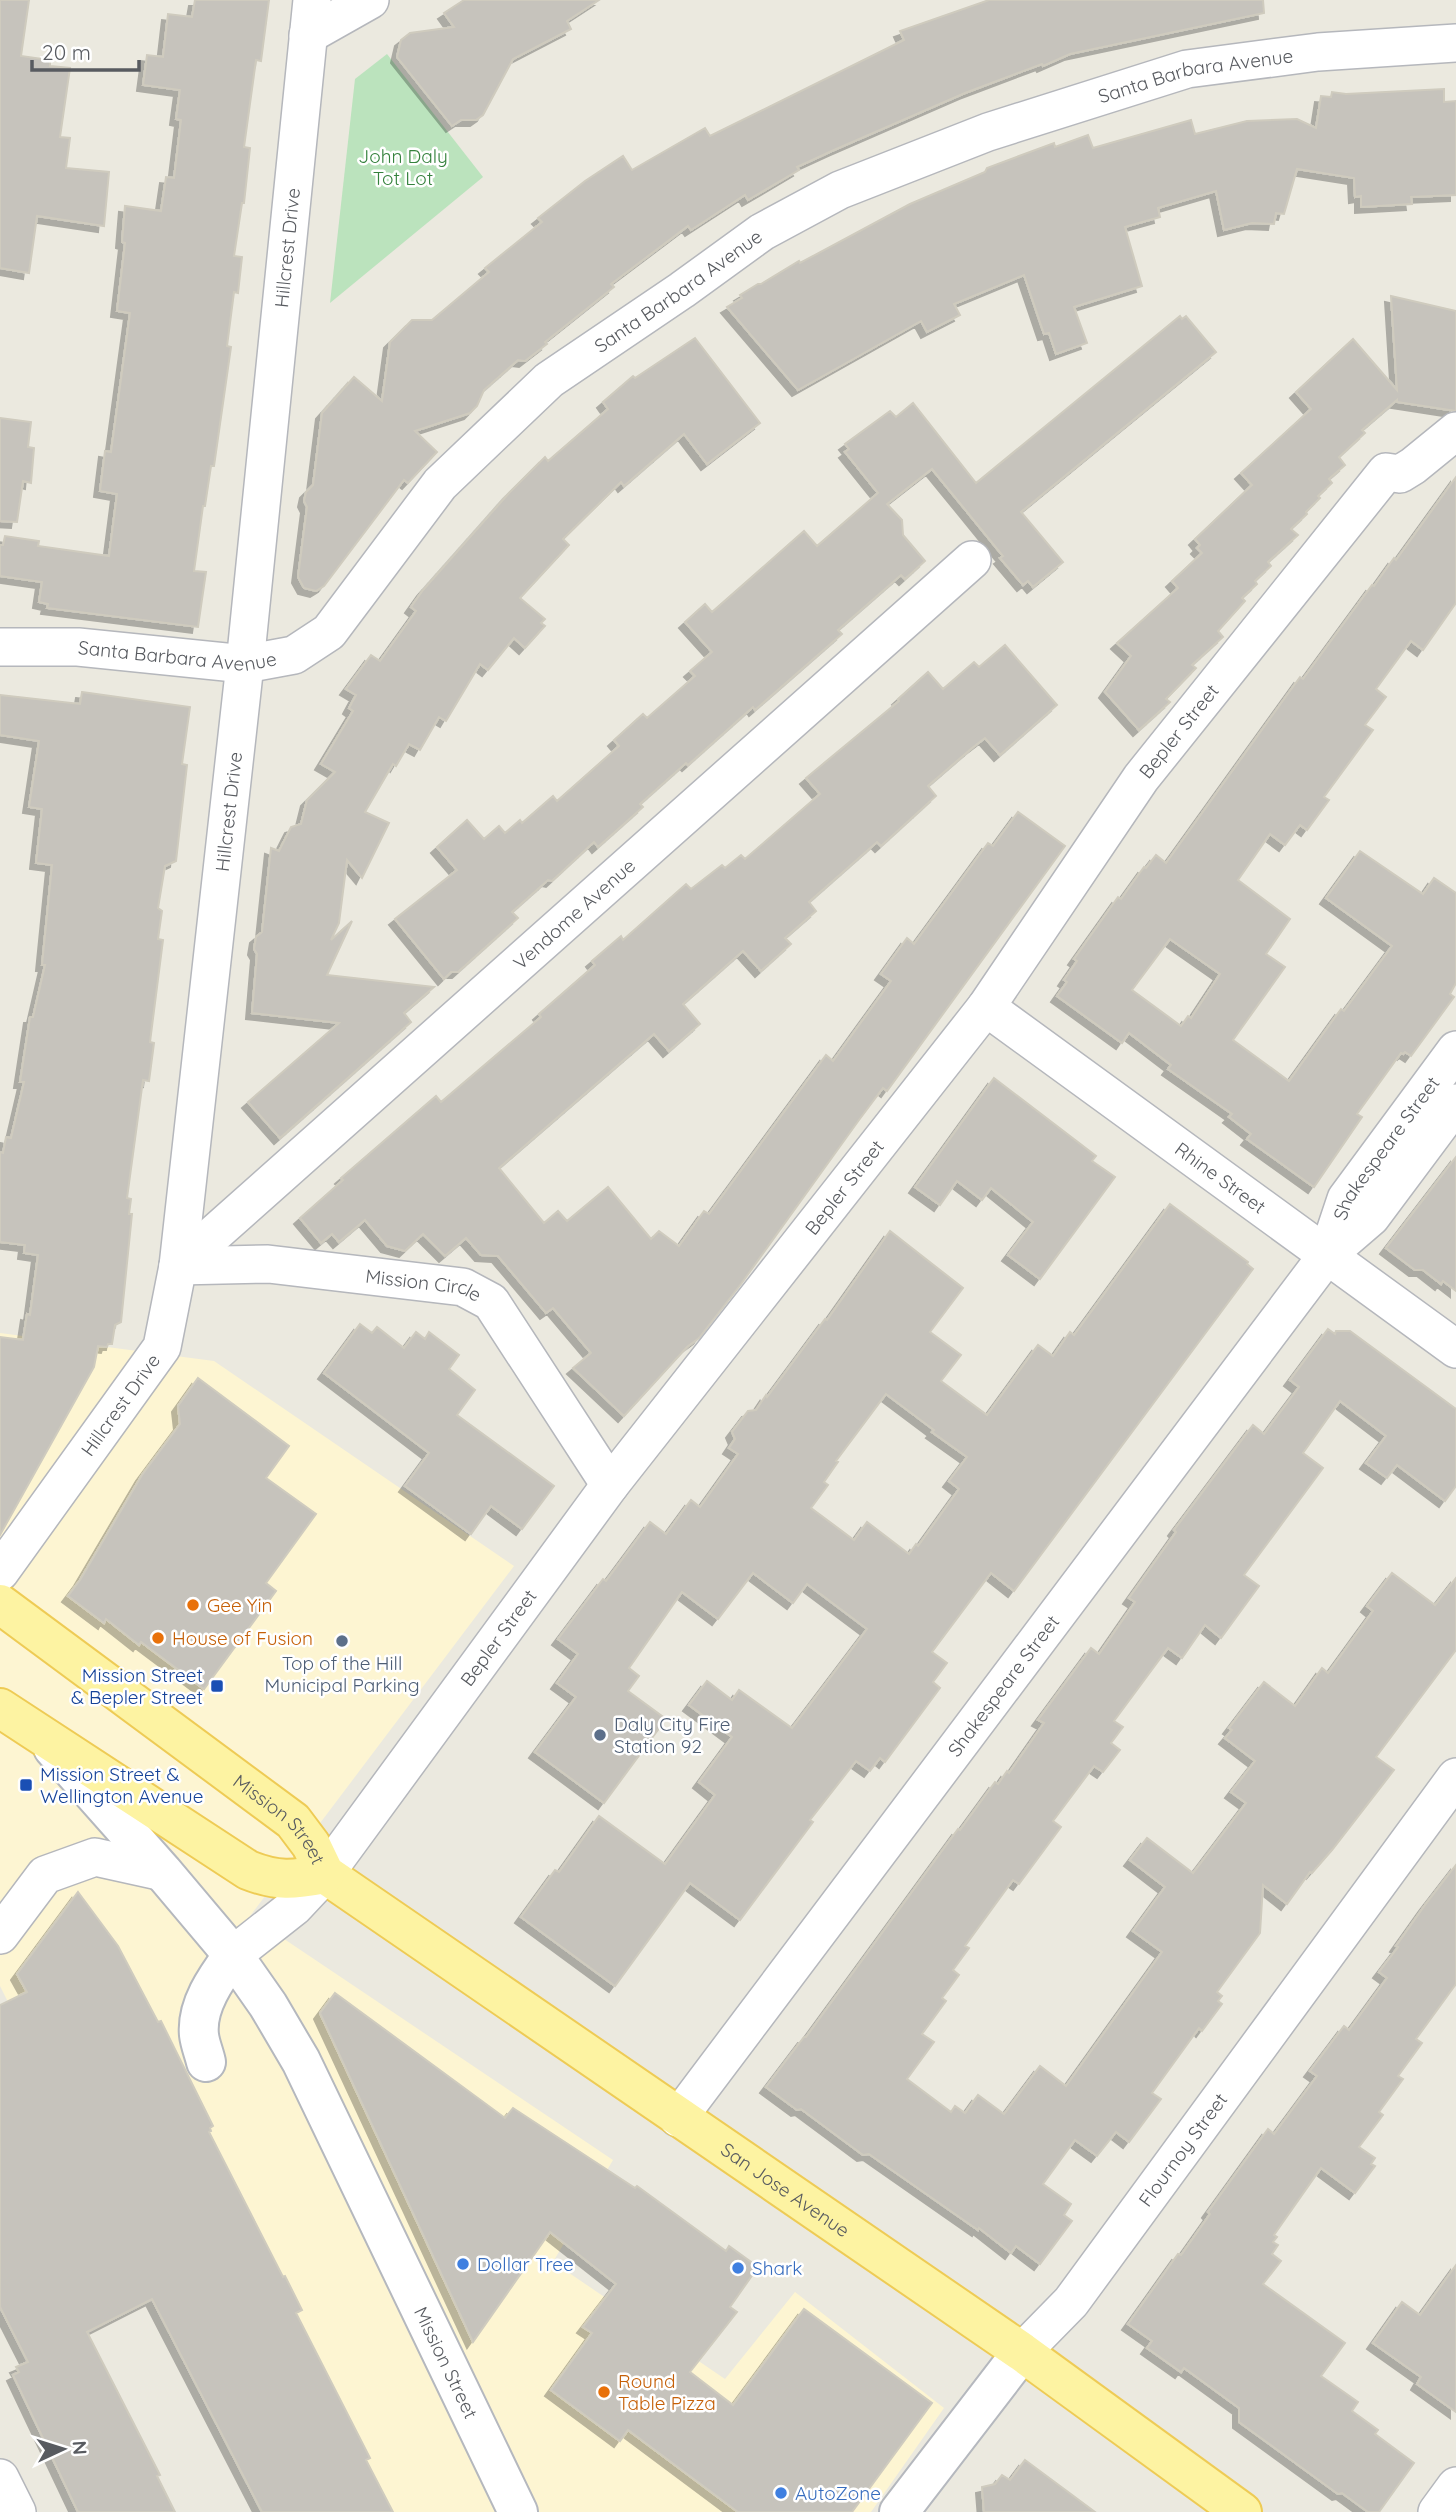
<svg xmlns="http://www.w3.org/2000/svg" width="1456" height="2512" font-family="Quicksand,sans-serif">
<defs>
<filter id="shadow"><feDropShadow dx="-6" dy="6" stdDeviation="0" flood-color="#0004"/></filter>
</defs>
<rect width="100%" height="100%" fill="#ebe9df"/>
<path fill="#fdf5d2" d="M 0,1333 L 214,1361 L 514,1566 L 250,1916 L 613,2160 L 553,2262 L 725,2379 L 795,2292 L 944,2408 L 871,2512 L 263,2512 L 0,1986 Z"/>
<path fill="#bbe3bd" d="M 387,54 L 483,177 L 330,303 L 355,79 Z"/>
<path fill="#c6c3bc" stroke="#cfcbbe" stroke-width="2" fill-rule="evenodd" filter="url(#shadow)" d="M 0,0 L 29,0 L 21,56 L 50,60 L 50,66 L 70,68 L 60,137 L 70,138 L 66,168 L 109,172 L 104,226 L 37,216 L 29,273 L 0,268 Z
M 195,0 L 269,0 L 261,61 L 256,60 L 244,147 L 250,148 L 244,203 L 242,203 L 234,256 L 242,257 L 238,293 L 234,292 L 227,346 L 231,347 L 214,466 L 211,466 L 205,506 L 203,506 L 194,571 L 206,572 L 198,627 L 47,608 L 48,604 L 39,602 L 42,582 L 0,576 L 0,545 L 3,545 L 5,536 L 39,541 L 38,546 L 109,556 L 117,494 L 100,491 L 105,451 L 111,452 L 130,313 L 117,311 L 125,243 L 122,242 L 125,206 L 161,211 L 166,177 L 174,178 L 181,120 L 176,119 L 180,90 L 143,85 L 147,55 L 163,57 L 168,14 L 192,17 Z
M 464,0 L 599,0 L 567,21 L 571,29 L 513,59 L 483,115 L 476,120 L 461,120 L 452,126 L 397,57 L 401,40 L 410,33 L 454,27 L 444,13 Z
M 989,0 L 1263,0 L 1264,13 L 1070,54 L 1043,66 L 1042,64 L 965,93 L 834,150 L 797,167 L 799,170 L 748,200 L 745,195 L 691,230 L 688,226 L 611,284 L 614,287 L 545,342 L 547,344 L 525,361 L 518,360 L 484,390 L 477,406 L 470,413 L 415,431 L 437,452 L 408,483 L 404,480 L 324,586 L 316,591 L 304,588 L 298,577 L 307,507 L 304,501 L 306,492 L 313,485 L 322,413 L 354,377 L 382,401 L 390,342 L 412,320 L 432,320 L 489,272 L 485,268 L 542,222 L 538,218 L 585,181 L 623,156 L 632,170 L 705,128 L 710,136 L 904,40 L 900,31 Z
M 1444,89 L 1444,102 L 1456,101 L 1456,195 L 1411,197 L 1412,204 L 1361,207 L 1361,196 L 1355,197 L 1354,178 L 1297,169 L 1284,214 L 1276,213 L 1274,224 L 1252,223 L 1224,230 L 1216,191 L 1158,208 L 1160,217 L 1125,227 L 1142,286 L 1074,307 L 1087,343 L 1056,354 L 1049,333 L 1044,334 L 1024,275 L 954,304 L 960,315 L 927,332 L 921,321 L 798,390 L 727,307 L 742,298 L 740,295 L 758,284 L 761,284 L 799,261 L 800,263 L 910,204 L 985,172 L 987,168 L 1054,143 L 1055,147 L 1088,135 L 1093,148 L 1191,120 L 1195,134 L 1247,121 L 1297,119 L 1316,128 L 1321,96 L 1331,97 L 1332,92 L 1346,94 Z
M 1391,296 L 1456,311 L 1456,411 L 1397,402 L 1397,400 L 1362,430 L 1365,433 L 1339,457 L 1345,465 L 1329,479 L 1332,483 L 1318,496 L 1320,498 L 1306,512 L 1307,514 L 1291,529 L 1298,535 L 1268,562 L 1271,566 L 1255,581 L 1257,584 L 1242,598 L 1245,601 L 1218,631 L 1223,637 L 1192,665 L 1196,668 L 1166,699 L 1170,702 L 1139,730 L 1105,692 L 1131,656 L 1117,643 L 1178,588 L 1172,581 L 1202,553 L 1197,548 L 1200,545 L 1195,539 L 1252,485 L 1241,473 L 1311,409 L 1296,392 L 1353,339 L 1397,390 Z
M 1180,316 L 1182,319 L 1186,316 L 1216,352 L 1021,512 L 1063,562 L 1033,587 L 1028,581 L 1023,585 L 1000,558 L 1003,556 L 932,469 L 887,504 L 902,520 L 903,535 L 925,561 L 905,579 L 901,575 L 838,630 L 842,634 L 755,710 L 753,707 L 688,765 L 686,763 L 640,804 L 643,807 L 598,847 L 594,842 L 552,881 L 548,880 L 512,912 L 518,918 L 458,972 L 451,972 L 444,979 L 395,919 L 457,870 L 437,847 L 467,820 L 484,839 L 499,826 L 505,833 L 520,820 L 522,823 L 553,796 L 557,801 L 619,746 L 614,740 L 643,714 L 647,718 L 695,676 L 690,671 L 712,652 L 685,622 L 705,604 L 712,612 L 804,531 L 817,546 L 878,493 L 845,452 L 849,449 L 845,444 L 890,411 L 896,417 L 913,403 L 976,483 Z
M 695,338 L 760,423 L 707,464 L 684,434 L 624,486 L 621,482 L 563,539 L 569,545 L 520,598 L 545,619 L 541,623 L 545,626 L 525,648 L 514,638 L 488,670 L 480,664 L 446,721 L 439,717 L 420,750 L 409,744 L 396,766 L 393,764 L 365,812 L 389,823 L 362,878 L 347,860 L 339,923 L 331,940 L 352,921 L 327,975 L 434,987 L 404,1013 L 411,1022 L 280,1138 L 248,1102 L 339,1023 L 252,1013 L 257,954 L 254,949 L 256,937 L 262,932 L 271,848 L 279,851 L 291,827 L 301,824 L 307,800 L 335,772 L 321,764 L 353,711 L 349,708 L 356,695 L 346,689 L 371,655 L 380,661 L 416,611 L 411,607 L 423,590 L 509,493 L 545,457 L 548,461 L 608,409 L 603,402 L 633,376 L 635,378 Z
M 0,418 L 31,422 L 28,447 L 34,448 L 31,483 L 23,481 L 17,522 L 0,521 Z
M 1456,477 L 1456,603 L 1423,650 L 1411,641 L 1376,689 L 1386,697 L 1365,725 L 1373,730 L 1324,797 L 1329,800 L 1307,830 L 1300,825 L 1285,845 L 1270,834 L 1238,880 L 1290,919 L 1266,954 L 1285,967 L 1233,1040 L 1289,1081 L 1341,1009 L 1344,1011 L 1392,946 L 1326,898 L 1360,851 L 1423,894 L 1434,878 L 1456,893 L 1456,983 L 1450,994 L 1454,997 L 1411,1056 L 1405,1052 L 1403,1054 L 1401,1053 L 1357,1114 L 1362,1117 L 1314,1187 L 1247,1139 L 1251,1134 L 1229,1117 L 1232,1114 L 1168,1069 L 1171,1065 L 1129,1033 L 1122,1043 L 1057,996 L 1067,982 L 1064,980 L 1077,961 L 1074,959 L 1118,897 L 1121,899 L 1144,867 L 1146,868 L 1156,855 L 1166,863 L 1300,677 L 1303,679 L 1372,585 L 1374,586 L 1394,558 L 1396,560 ZM 1170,939 L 1220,974 L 1191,1018 L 1188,1016 L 1181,1026 L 1132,990 Z
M 1005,645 L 1057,705 L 1000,755 L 985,738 L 972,748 L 928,786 L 936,796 L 881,846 L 877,842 L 809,902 L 816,911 L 785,938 L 791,944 L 761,971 L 743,951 L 683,1004 L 700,1024 L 669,1051 L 654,1034 L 499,1168 L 544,1223 L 558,1211 L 567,1221 L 608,1187 L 651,1239 L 659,1231 L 679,1246 L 704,1211 L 709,1214 L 826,1055 L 833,1061 L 891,981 L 881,974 L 907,938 L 914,944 L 988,843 L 993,846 L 1018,812 L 1065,846 L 887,1091 L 883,1088 L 859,1120 L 741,1284 L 699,1338 L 687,1347 L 624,1416 L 573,1368 L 591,1353 L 553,1308 L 546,1313 L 498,1256 L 481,1255 L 466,1238 L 445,1256 L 423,1234 L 405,1251 L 387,1246 L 365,1220 L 339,1242 L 332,1234 L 321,1243 L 300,1218 L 343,1180 L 341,1178 L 436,1096 L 441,1102 L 541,1017 L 539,1014 L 595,965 L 592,961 L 621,936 L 623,940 L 686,884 L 691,889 L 722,865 L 725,868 L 741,855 L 745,859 L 820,794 L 806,778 L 899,701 L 898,699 L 928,672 L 943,689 L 974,662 L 979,667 Z
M 82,692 L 190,707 L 182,764 L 187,765 L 176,861 L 165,866 L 158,908 L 162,911 L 158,939 L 163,940 L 150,1042 L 154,1043 L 149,1081 L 143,1080 L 127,1198 L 131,1199 L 129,1214 L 132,1214 L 121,1322 L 115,1325 L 112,1344 L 108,1344 L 107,1347 L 98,1346 L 94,1367 L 0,1535 L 0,1337 L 23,1340 L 27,1314 L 30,1315 L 38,1255 L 24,1253 L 25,1245 L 0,1242 L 0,1152 L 3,1153 L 6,1137 L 11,1138 L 24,1082 L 20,1082 L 30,1017 L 33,1017 L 45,965 L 42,965 L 52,865 L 36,863 L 42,809 L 29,807 L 39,741 L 0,735 L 0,695 L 80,704 Z
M 994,1078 L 1096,1156 L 1092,1161 L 1115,1177 L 1040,1279 L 1008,1255 L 1033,1222 L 991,1188 L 982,1200 L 957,1181 L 940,1205 L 915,1187 Z
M 1456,1157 L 1456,1291 L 1443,1281 L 1441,1284 L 1423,1270 L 1415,1270 L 1386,1248 Z
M 1170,1204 L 1248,1262 L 1247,1264 L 1253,1269 L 1014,1591 L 991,1573 L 932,1652 L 947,1663 L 933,1682 L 940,1688 L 885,1762 L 880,1758 L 870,1771 L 856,1761 L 810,1820 L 813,1822 L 740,1920 L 690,1883 L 615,1986 L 521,1917 L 555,1870 L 559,1872 L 599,1816 L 665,1864 L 715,1795 L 699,1782 L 732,1737 L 689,1705 L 707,1681 L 732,1700 L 739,1690 L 792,1728 L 867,1629 L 807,1584 L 793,1603 L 753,1573 L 718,1619 L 682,1592 L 629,1668 L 639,1676 L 628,1691 L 666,1719 L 604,1803 L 535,1752 L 576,1697 L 557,1683 L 578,1654 L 558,1639 L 603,1579 L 606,1581 L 650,1522 L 666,1534 L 691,1500 L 700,1507 L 738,1454 L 729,1448 L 735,1439 L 732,1432 L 748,1411 L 756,1410 L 766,1395 L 767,1397 L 825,1319 L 827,1320 L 890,1231 L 963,1288 L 930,1332 L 961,1355 L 941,1381 L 987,1415 L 1038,1345 L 1053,1356 L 1070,1332 L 1074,1335 ZM 886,1394 L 934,1430 L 932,1432 L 967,1457 L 949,1481 L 959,1489 L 918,1546 L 916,1544 L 909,1554 L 867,1522 L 854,1540 L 811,1508 L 828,1485 L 824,1482 L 838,1462 L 836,1461 Z
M 360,1324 L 372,1333 L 377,1327 L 404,1348 L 416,1332 L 425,1339 L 429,1332 L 459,1355 L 449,1369 L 475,1390 L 457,1415 L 554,1486 L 522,1529 L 491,1506 L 471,1534 L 405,1486 L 429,1453 L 324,1373 Z
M 1328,1329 L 1335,1334 L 1336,1331 L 1350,1331 L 1456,1409 L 1456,1486 L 1445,1501 L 1397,1465 L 1387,1478 L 1366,1463 L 1386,1436 L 1340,1401 L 1303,1453 L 1323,1468 L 1244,1575 L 1259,1586 L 1221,1638 L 1205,1625 L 1182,1658 L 1168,1648 L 1114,1721 L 1123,1727 L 1111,1743 L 1120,1750 L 1103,1772 L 1094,1766 L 1053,1821 L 1061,1827 L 1019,1884 L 1013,1880 L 965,1946 L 969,1948 L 953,1970 L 959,1975 L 942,1998 L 946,2001 L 922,2034 L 934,2042 L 907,2079 L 951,2112 L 955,2106 L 965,2113 L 978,2095 L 1004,2114 L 1040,2066 L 1066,2086 L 1162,1952 L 1133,1931 L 1165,1887 L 1130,1860 L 1147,1838 L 1193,1873 L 1246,1803 L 1231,1792 L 1255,1761 L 1225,1738 L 1232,1730 L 1229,1728 L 1264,1682 L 1295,1706 L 1322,1668 L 1328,1673 L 1373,1611 L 1367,1606 L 1392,1573 L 1435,1605 L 1456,1578 L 1456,1650 L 1376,1757 L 1394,1770 L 1332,1850 L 1312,1873 L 1310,1872 L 1287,1904 L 1263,1885 L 1260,1933 L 1217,1992 L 1222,1996 L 1218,2001 L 1222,2004 L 1202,2031 L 1199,2028 L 1152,2093 L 1161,2099 L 1129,2142 L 1116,2132 L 1097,2156 L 1075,2140 L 1043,2184 L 1071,2204 L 1064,2215 L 1072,2221 L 1040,2264 L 1016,2246 L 1011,2253 L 979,2228 L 978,2230 L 869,2154 L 863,2155 L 801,2109 L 797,2110 L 766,2087 L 804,2037 L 806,2037 L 958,1829 L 960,1830 L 995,1782 L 998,1784 L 1007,1771 L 1009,1773 L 1044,1723 L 1038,1720 L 1091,1648 L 1099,1654 L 1135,1602 L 1129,1598 L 1176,1532 L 1174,1530 L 1253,1425 L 1264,1434 L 1299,1387 L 1290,1380 Z
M 198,1378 L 289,1446 L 266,1478 L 316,1514 L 266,1583 L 276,1591 L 204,1689 L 141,1642 L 139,1645 L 106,1619 L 104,1623 L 68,1596 L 80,1580 L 142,1475 L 180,1424 L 178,1406 Z
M 1456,1865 L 1456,1984 L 1416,2039 L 1422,2043 L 1398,2076 L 1403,2079 L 1379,2112 L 1383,2115 L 1359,2147 L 1375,2158 L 1371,2164 L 1375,2166 L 1355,2193 L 1321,2168 L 1274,2235 L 1277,2237 L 1273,2242 L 1278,2245 L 1272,2254 L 1281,2261 L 1263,2284 L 1345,2343 L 1321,2376 L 1358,2402 L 1352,2411 L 1378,2430 L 1375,2434 L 1414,2463 L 1379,2512 L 1368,2512 L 1342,2493 L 1338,2494 L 1239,2422 L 1239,2408 L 1184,2368 L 1181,2372 L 1147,2348 L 1152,2341 L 1128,2324 L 1178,2254 L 1181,2255 L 1210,2214 L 1208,2212 L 1268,2129 L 1274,2134 L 1317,2076 L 1310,2071 L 1344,2026 L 1349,2030 L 1387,1978 L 1379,1972 L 1398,1947 L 1396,1946 L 1425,1905 Z
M 78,1892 L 118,1946 L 158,2022 L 161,2021 L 213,2126 L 210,2128 L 211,2131 L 209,2132 L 283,2277 L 285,2276 L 302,2310 L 296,2313 L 370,2458 L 366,2460 L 393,2512 L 262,2512 L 152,2299 L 87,2332 L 160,2475 L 157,2476 L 175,2512 L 78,2512 L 13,2375 L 19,2372 L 16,2367 L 28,2362 L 0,2307 L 0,2005 L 27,1992 L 17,1974 Z
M 335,1993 L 505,2118 L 513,2108 L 635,2188 L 637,2186 L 726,2251 L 729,2246 L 758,2267 L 730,2307 L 737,2312 L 690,2372 L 733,2405 L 804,2309 L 932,2403 L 852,2512 L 738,2512 L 628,2430 L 620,2441 L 551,2390 L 592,2333 L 583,2327 L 616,2284 L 550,2232 L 473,2342 L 320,2013 Z
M 1456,2265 L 1456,2412 L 1417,2384 L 1421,2377 L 1373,2343 L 1402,2302 L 1420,2315 Z
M 1025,2460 L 1052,2480 L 1095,2512 L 984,2512 L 982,2487 L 995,2484 L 1002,2475 L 1010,2480 Z"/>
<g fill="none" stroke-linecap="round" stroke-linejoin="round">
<defs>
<g id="street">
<path d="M 308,35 L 370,0"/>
<path id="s1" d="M 0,647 L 78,647 L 245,664 L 294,655 L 329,632 L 440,484 L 549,380 L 682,290 L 762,232 L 840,190 L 988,132 L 1187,69 L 1318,52 L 1456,43"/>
<path id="s2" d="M 986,1007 L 1456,1349"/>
<path id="s3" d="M 1328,1253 L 1346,1199 L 1456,1050"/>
<path id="s4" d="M 178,1266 L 972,560"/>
<path id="s5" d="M 178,1266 L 268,1264 L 463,1287 L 491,1302 L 610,1485"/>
<path id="s6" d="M 0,1572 L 162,1347 L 178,1266 L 245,664 L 312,0"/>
<path d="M 0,1935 L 45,1875 L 95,1857 L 163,1872"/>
<path id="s7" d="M 233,1955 L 294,1907 L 325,1874 L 610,1485 L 986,1007 L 1141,778 L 1386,472 L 1400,474 L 1413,466 L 1456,431"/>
<path id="s8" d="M 678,2118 L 1328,1254 L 1371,1217 L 1456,1103"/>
<path id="s9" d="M 1022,2352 L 1071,2302 L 1456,1777"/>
<path d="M 0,2478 L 17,2512"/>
<path d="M 1437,2512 L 1456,2486"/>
</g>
<g id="secondary">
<path id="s10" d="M 53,1748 L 163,1872 L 233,1955 L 268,2005 L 301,2061 L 518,2512"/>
<path d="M 206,2062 C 204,2053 200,2044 199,2035 C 196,2006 216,1978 233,1955"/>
<path d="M 899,2512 L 1022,2352"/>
</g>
<g id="primary">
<path id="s11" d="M 0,1604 L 293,1821 L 311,1845 L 325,1874 L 1022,2352 L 1242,2512"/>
<path d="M 0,1708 L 248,1870 C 278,1882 293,1880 325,1874"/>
</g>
</defs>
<use href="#street" stroke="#b5b7bc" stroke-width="40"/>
<use href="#secondary" stroke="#b5b8be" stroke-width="42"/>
<use href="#primary" stroke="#eecb55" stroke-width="42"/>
<use href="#street" stroke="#fff" stroke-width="37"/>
<use href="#secondary" stroke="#fff" stroke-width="38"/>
<use href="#primary" stroke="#fdf3a2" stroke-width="38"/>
</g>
<g fill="#e8710a" stroke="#fff" stroke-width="2.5">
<circle cx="193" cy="1605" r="7"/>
<circle cx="158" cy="1638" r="7"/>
<circle cx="604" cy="2392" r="7"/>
</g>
<g fill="#5c6f8a" stroke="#fff" stroke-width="2.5">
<circle cx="342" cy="1641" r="7"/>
<circle cx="600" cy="1735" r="7"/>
</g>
<g fill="#1a4fb4" stroke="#fff" stroke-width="2.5">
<rect x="210" y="1679" width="14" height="14" rx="3.5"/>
<rect x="19" y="1778" width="14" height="14" rx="3.5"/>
</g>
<g fill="#3f7fe0" stroke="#fff" stroke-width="2.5">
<circle cx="463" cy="2264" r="7"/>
<circle cx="738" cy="2268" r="7"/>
<circle cx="781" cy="2493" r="7"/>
</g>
<g text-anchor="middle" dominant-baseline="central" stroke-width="5" stroke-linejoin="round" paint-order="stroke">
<g font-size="19" fill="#585b60" stroke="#fff">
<text stroke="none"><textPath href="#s1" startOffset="1396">Santa Barbara Avenue</textPath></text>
<text stroke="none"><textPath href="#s6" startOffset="1384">Hillcrest Drive</textPath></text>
<text stroke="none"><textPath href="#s1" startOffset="830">Santa Barbara Avenue</textPath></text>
<text stroke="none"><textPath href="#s1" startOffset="178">Santa Barbara Avenue</textPath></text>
<text stroke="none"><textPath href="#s7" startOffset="1550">Bepler Street</textPath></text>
<text stroke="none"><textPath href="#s6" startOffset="817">Hillcrest Drive</textPath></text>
<text stroke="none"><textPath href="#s4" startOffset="530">Vendome Avenue</textPath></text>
<text stroke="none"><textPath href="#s3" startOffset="121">Shakespeare Street</textPath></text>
<text stroke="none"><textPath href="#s2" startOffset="290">Rhine Street</textPath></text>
<text stroke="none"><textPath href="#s7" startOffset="984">Bepler Street</textPath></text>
<text stroke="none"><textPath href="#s5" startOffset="247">Mission Circle</textPath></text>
<text stroke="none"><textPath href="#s6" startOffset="206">Hillcrest Drive</textPath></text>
<text stroke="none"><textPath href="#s7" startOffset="416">Bepler Street</textPath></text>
<text stroke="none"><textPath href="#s8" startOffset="541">Shakespeare Street</textPath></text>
<text stroke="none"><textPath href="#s11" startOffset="354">Mission Street</textPath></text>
<text stroke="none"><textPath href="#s9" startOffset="259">Flournoy Street</textPath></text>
<text stroke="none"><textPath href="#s11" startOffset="985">San Jose Avenue</textPath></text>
<text stroke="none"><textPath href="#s10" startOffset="735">Mission Street</textPath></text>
</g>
<g font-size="19" fill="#35823d" stroke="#fff">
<text x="403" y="156">John Daly<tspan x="403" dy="22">Tot Lot</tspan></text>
</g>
<g font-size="19" fill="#c56008" stroke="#fff" text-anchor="start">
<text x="207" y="1605">Gee Yin</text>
<text x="172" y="1638">House of Fusion</text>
<text x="618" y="2381">Round<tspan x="618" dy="22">Table Pizza</tspan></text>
</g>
<g font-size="19" fill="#4e5e75" stroke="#fff">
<text x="342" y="1663">Top of the Hill<tspan x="342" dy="22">Municipal Parking</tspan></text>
<text x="614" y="1724" text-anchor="start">Daly City Fire<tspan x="614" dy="22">Station 92</tspan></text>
</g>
<g font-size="19" fill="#164399" stroke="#fff" text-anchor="end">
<text x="203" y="1675">Mission Street<tspan x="203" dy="22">&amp; Bepler Street</tspan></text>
<text x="40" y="1774" text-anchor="start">Mission Street &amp;<tspan x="40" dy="22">Wellington Avenue</tspan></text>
</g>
<g font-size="19" fill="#366cbe" stroke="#fff" text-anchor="start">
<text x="477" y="2264">Dollar Tree</text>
<text x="752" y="2268">Shark</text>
<text x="795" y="2493">AutoZone</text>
</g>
</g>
<g transform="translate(63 2449) rotate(86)" stroke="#ffffff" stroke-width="5" paint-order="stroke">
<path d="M0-5L12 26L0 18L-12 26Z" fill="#585b60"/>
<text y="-10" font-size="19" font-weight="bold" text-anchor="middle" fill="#585b60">N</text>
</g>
<path d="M32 60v10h107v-10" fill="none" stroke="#585b60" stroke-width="3.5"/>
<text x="42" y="60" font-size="21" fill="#585b60" stroke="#ffffff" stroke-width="5" paint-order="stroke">20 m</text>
</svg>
